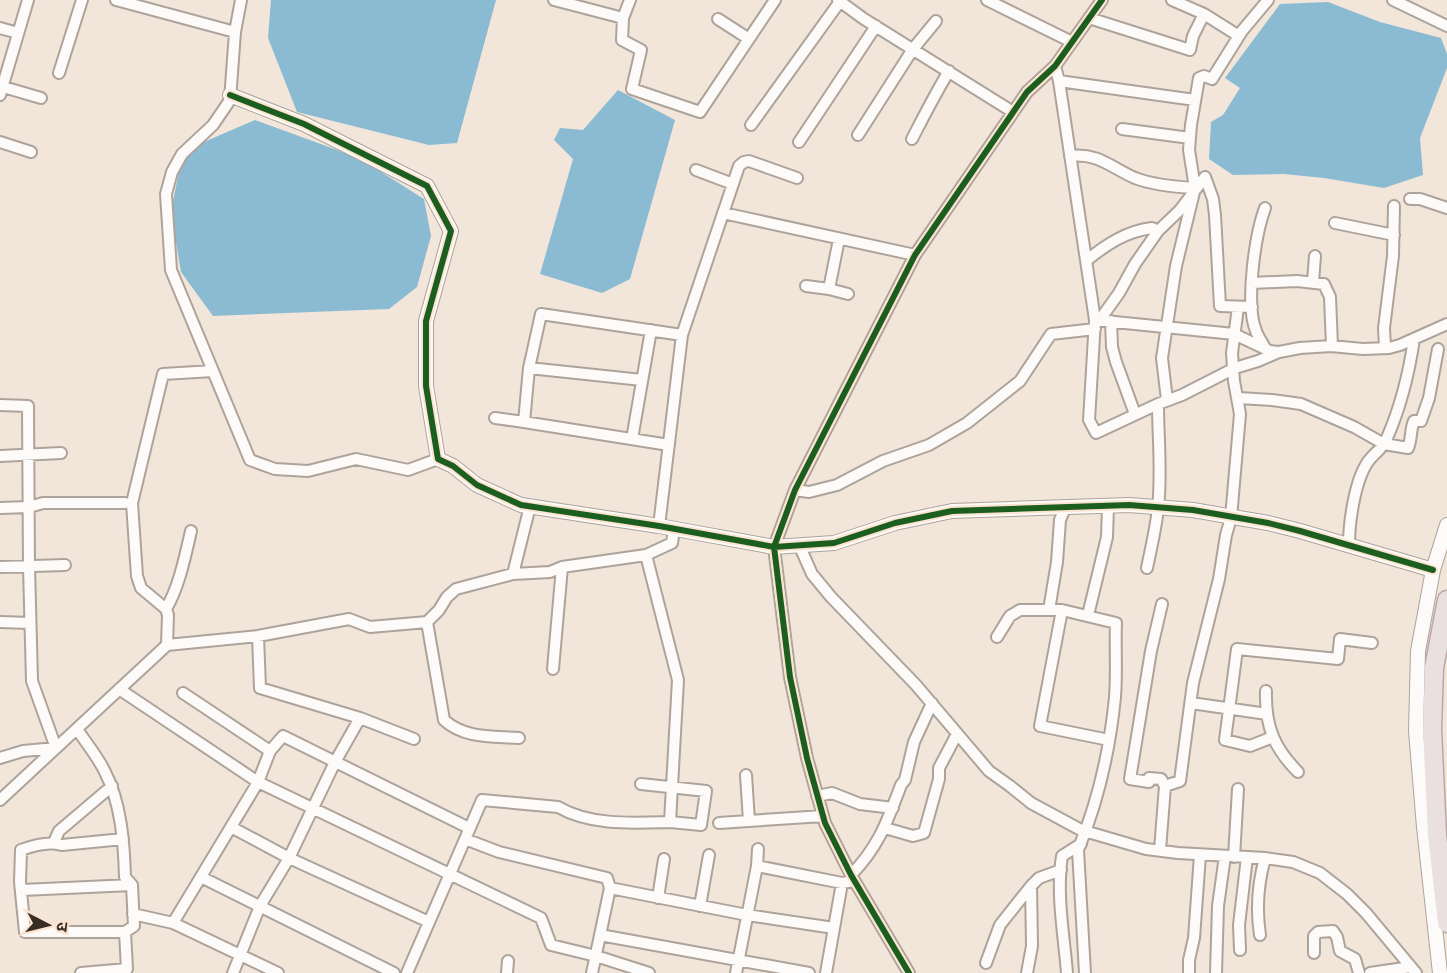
<svg xmlns="http://www.w3.org/2000/svg" width="1447" height="973" font-family="Quicksand,'Noto Sans Devanagari',sans-serif">
<rect width="100%" height="100%" fill="#f2e5da"/>
<path fill="#8bbbd3" d="M 271,0 L 496,0 L 457,143 L 429,145 L 297,112 L 268,38 Z
M 1328,2 L 1380,22 L 1441,38 L 1447,54 L 1447,68 L 1420,138 L 1423,175 L 1384,188 L 1324,178 L 1284,174 L 1233,175 L 1209,159 L 1211,122 L 1223,115 L 1240,88 L 1225,78 L 1280,4 Z
M 618,90 L 675,120 L 630,279 L 602,293 L 540,274 L 573,159 L 554,140 L 560,128 L 583,130 Z
M 255,120 L 359,158 L 424,199 L 431,236 L 417,287 L 389,309 L 213,316 L 181,272 L 171,212 L 183,151 Z"/>
<g fill="none" stroke-linecap="round" stroke-linejoin="round">
<defs>
<path id="minor" d="M 116,0 L 235,32
M 241,0 L 235,32 L 230,100 L 213,125 L 182,154 L 172,172 L 166,194 L 171,270 L 250,460 L 275,469 L 308,471 L 356,459 L 408,470 L 438,459
M 554,0 L 623,18
M 630,0 L 623,18 L 622,40 L 641,50 L 632,89 L 700,112 L 775,0
M 838,0 L 864,19 L 1013,112
M 987,0 L 1072,42
M 1172,0 L 1204,14 L 1239,36
M 1393,0 L 1447,26
M 1089,18 L 1190,50 L 1193,36 L 1204,14
M 718,19 L 749,39
M 0,28 L 18,33
M 1055,66 L 1059,81 L 1095,320 L 1089,420 L 1096,433 L 1158,404 L 1182,395 L 1235,368 L 1258,361 L 1279,352
M 59,73 L 82,0
M 1059,81 L 1195,100
M 0,86 L 41,98
M 0,95 L 28,0
M 751,125 L 841,0
M 1122,129 L 1190,138
M 858,135 L 913,49 L 936,21
M 912,139 C 924,116 935,94 949,71
M 0,142 L 31,152
M 799,142 L 876,26
M 1070,156 C 1099,153 1110,167 1135,178 C 1153,185 1176,187 1195,188
M 696,170 L 733,184
M 1410,199 L 1420,199 L 1447,208
M 1265,208 C 1255,235 1245,304 1256,331 C 1258,337 1262,342 1265,348
M 723,213 L 915,255
M 1335,223 L 1394,235
M 839,239 L 829,289 L 848,294
M 1087,260 C 1107,244 1127,231 1152,228 L 1158,231
M 1313,282 L 1315,256
M 1252,283 L 1297,281 L 1324,284 L 1330,297 L 1332,346
M 806,286 L 829,289
M 1095,320 L 1234,334 L 1270,351 L 1279,352 L 1300,348 L 1331,346 L 1363,349 L 1389,348 L 1400,345 L 1447,324
M 1102,320 L 1104,314 L 1119,293 L 1135,264 L 1158,231 L 1180,210 L 1205,177 L 1213,199 L 1215,215 L 1220,306 L 1252,307
M 1111,321 L 1112,347 L 1116,362 L 1135,414
M 1385,348 L 1384,328 L 1393,256 L 1394,206
M 529,368 L 642,380
M 1239,398 L 1272,400 L 1301,404 L 1354,427 L 1384,444 L 1408,448 C 1412,439 1410,429 1414,421 L 1421,421 L 1429,398 L 1438,349
M 1167,400 L 1162,358 L 1176,266 L 1195,188 L 1189,150 L 1191,125 L 1199,78 L 1204,76 L 1212,79 L 1242,31 L 1268,0
M 0,405 L 28,406 L 29,567 L 32,681 L 56,748 L 23,751 L 0,758
M 495,418 L 524,422
M 632,439 L 651,330
M 669,445 L 524,422 L 529,368 L 541,314 L 682,335
M 0,456 L 61,453
M 795,490 L 809,492 L 837,485 L 883,461 L 929,445 L 967,423 L 1020,381 L 1051,334 L 1095,329
M 0,508 L 29,507 L 43,503 L 125,503
M 659,526 L 682,335 L 739,166 L 744,162 L 749,161 L 797,178
M 1349,545 C 1349,522 1355,477 1370,459 C 1377,451 1382,449 1387,438 C 1401,406 1409,373 1414,339
M 800,547 L 812,574 L 831,597 L 916,685 L 989,771 L 1010,786 L 1031,803 L 1081,830 L 1146,849 L 1178,853 L 1265,858 L 1293,862 L 1320,873 L 1347,894 L 1366,913 L 1416,973
M 0,567 L 65,565
M 1147,568 C 1151,548 1156,528 1158,508 C 1162,473 1158,438 1158,404
M 513,574 L 530,506
M 1162,604 L 1151,651 L 1130,779 L 1149,782 L 1149,778 L 1161,779 L 1165,786
M 166,609 C 179,587 185,557 191,531
M 1049,610 L 1057,562 L 1060,520 L 1065,508
M 1062,610 L 1116,623 C 1115,647 1117,672 1115,697 C 1110,748 1098,802 1078,850 L 1085,973
M 1088,615 L 1107,537 L 1108,506
M 0,622 L 30,623
M 427,622 L 439,610 L 447,597 L 456,589 L 513,574 L 550,572 L 562,567 L 646,555 L 672,543 L 674,529
M 258,636 L 260,688 L 360,718 L 414,739
M 997,637 L 1010,616 L 1020,610 L 1062,610 L 1040,726 L 1109,740
M 167,645 L 168,615 L 166,609 L 141,588 L 137,576 L 132,503 L 163,374 L 213,371
M 553,669 L 562,567
M 119,689 L 258,782 L 541,918 L 551,945 L 596,956 L 649,973
M 1266,691 C 1265,726 1274,748 1298,772
M 183,693 L 270,751
M 1191,703 L 1267,714
M 77,729 C 86,743 98,757 105,772 C 121,803 124,842 125,877 L 132,885 L 134,926 L 125,932 L 127,969 L 81,973
M 1273,737 L 1250,746 L 1225,740 L 1237,649 L 1338,659 L 1340,639 L 1372,643
M 746,775 L 749,821
M 641,784 L 706,791 L 701,825 L 670,822
M 817,796 L 832,793 L 860,804 L 893,808
M 0,800 L 167,645 L 258,636 L 349,619 L 370,627 L 427,622 L 444,720 C 465,739 493,736 519,738
M 719,823 L 823,816
M 231,827 L 289,858 L 429,922
M 885,828 L 913,836 L 924,833 L 939,779 L 939,768 L 957,734
M 123,839 L 62,845 C 49,841 34,845 21,850 L 20,882 L 25,932 L 125,932
M 465,839 L 499,852 L 607,878 L 610,888 L 747,915 L 834,928
M 54,842 L 59,831 L 112,786
M 1160,850 L 1165,786 L 1180,781 L 1193,683 L 1219,579 L 1226,535 L 1231,518 L 1240,414 L 1234,381 L 1232,353 L 1238,307
M 1234,857 L 1238,789
M 757,866 L 758,849
M 851,875 C 879,846 887,822 901,785 L 905,780 L 914,742 L 932,703
M 201,877 L 394,973
M 22,890 L 132,885
M 658,898 L 664,859
M 700,906 L 709,855
M 133,914 L 173,923
M 600,935 L 809,973
M 1260,935 C 1256,909 1258,883 1265,858
M 1240,950 L 1239,925 L 1247,857
M 1314,953 L 1314,936 L 1318,932 L 1333,931 L 1337,937 L 1340,951 L 1355,959 L 1359,973
M 986,963 L 1000,925 L 1031,886
M 233,973 L 260,906 L 289,858 L 335,762 L 360,718
M 278,973 L 173,923 L 258,782 L 270,751 L 283,736 L 469,828
M 407,973 L 482,800 L 558,807 C 591,826 633,823 670,822 L 678,680 L 646,555
M 507,973 L 508,961
M 592,973 L 610,888
M 736,973 L 757,866 L 842,883 L 854,881
M 826,973 L 842,883
M 909,973 L 851,875 L 825,823 L 807,758 L 790,677 L 774,547 L 795,490 L 915,255 L 1027,92 L 1055,66 L 1102,0
M 1027,973 L 1032,946 L 1031,886 L 1039,878 L 1061,870
M 1067,973 C 1064,935 1056,894 1062,856 L 1081,844
M 1189,973 L 1189,960 L 1194,938 L 1200,855
M 1216,973 L 1218,906 L 1225,856
M 1370,973 L 1411,967"/>
<path id="tertiary" d="M 230,95 L 304,124 L 427,186 L 451,231 L 426,321 L 426,386 L 438,459 L 453,466 L 477,485 L 521,505 L 659,526 L 774,547 L 834,543 L 895,523 L 952,511 L 1129,505 L 1193,510 L 1268,523 L 1300,531 L 1433,570
M 1440,973 L 1424,827 L 1416,731 L 1418,651 L 1433,570 L 1447,525"/>
<path id="trunk" d="M 1447,600 L 1434,668 L 1432,729 L 1437,835 L 1447,923"/>
</defs>
<use href="#minor" stroke="#aea39a" stroke-width="14"/>
<use href="#tertiary" stroke="#aea39a" stroke-width="16"/>
<use href="#trunk" stroke="#bba7a5" stroke-width="21"/>
<use href="#minor" stroke="#fdfbf9" stroke-width="10"/>
<use href="#tertiary" stroke="#fdfbf9" stroke-width="14"/>
<use href="#trunk" stroke="#ebe0e0" stroke-width="18"/>
<defs>
<path id="cycleway" d="M 230,95 L 304,124 L 427,186 L 451,231 L 426,321 L 426,386 L 438,459 L 453,466 L 477,485 L 521,505 L 659,526 L 774,547 L 834,543 L 895,523 L 952,511 L 1129,505 L 1193,510 L 1268,523 L 1300,531 L 1433,570
M 909,973 L 851,875 L 825,823 L 807,758 L 790,677 L 774,547 L 795,490 L 915,255 L 1027,92 L 1055,66 L 1102,0"/>
</defs>
<use href="#cycleway" stroke="#fce4d0" stroke-width="10"/>
<use href="#cycleway" stroke="#1b5e20" stroke-width="6"/>
</g>
<g transform="translate(48 925) rotate(97)" stroke="#fce4d0" stroke-width="4.5" paint-order="stroke">
<path d="M0-4.5L10 22L0 15L-10 22Z" fill="#382d23"/>
<text y="-9" font-size="16" font-weight="bold" text-anchor="middle" fill="#382d23">उ</text>
</g>
</svg>
